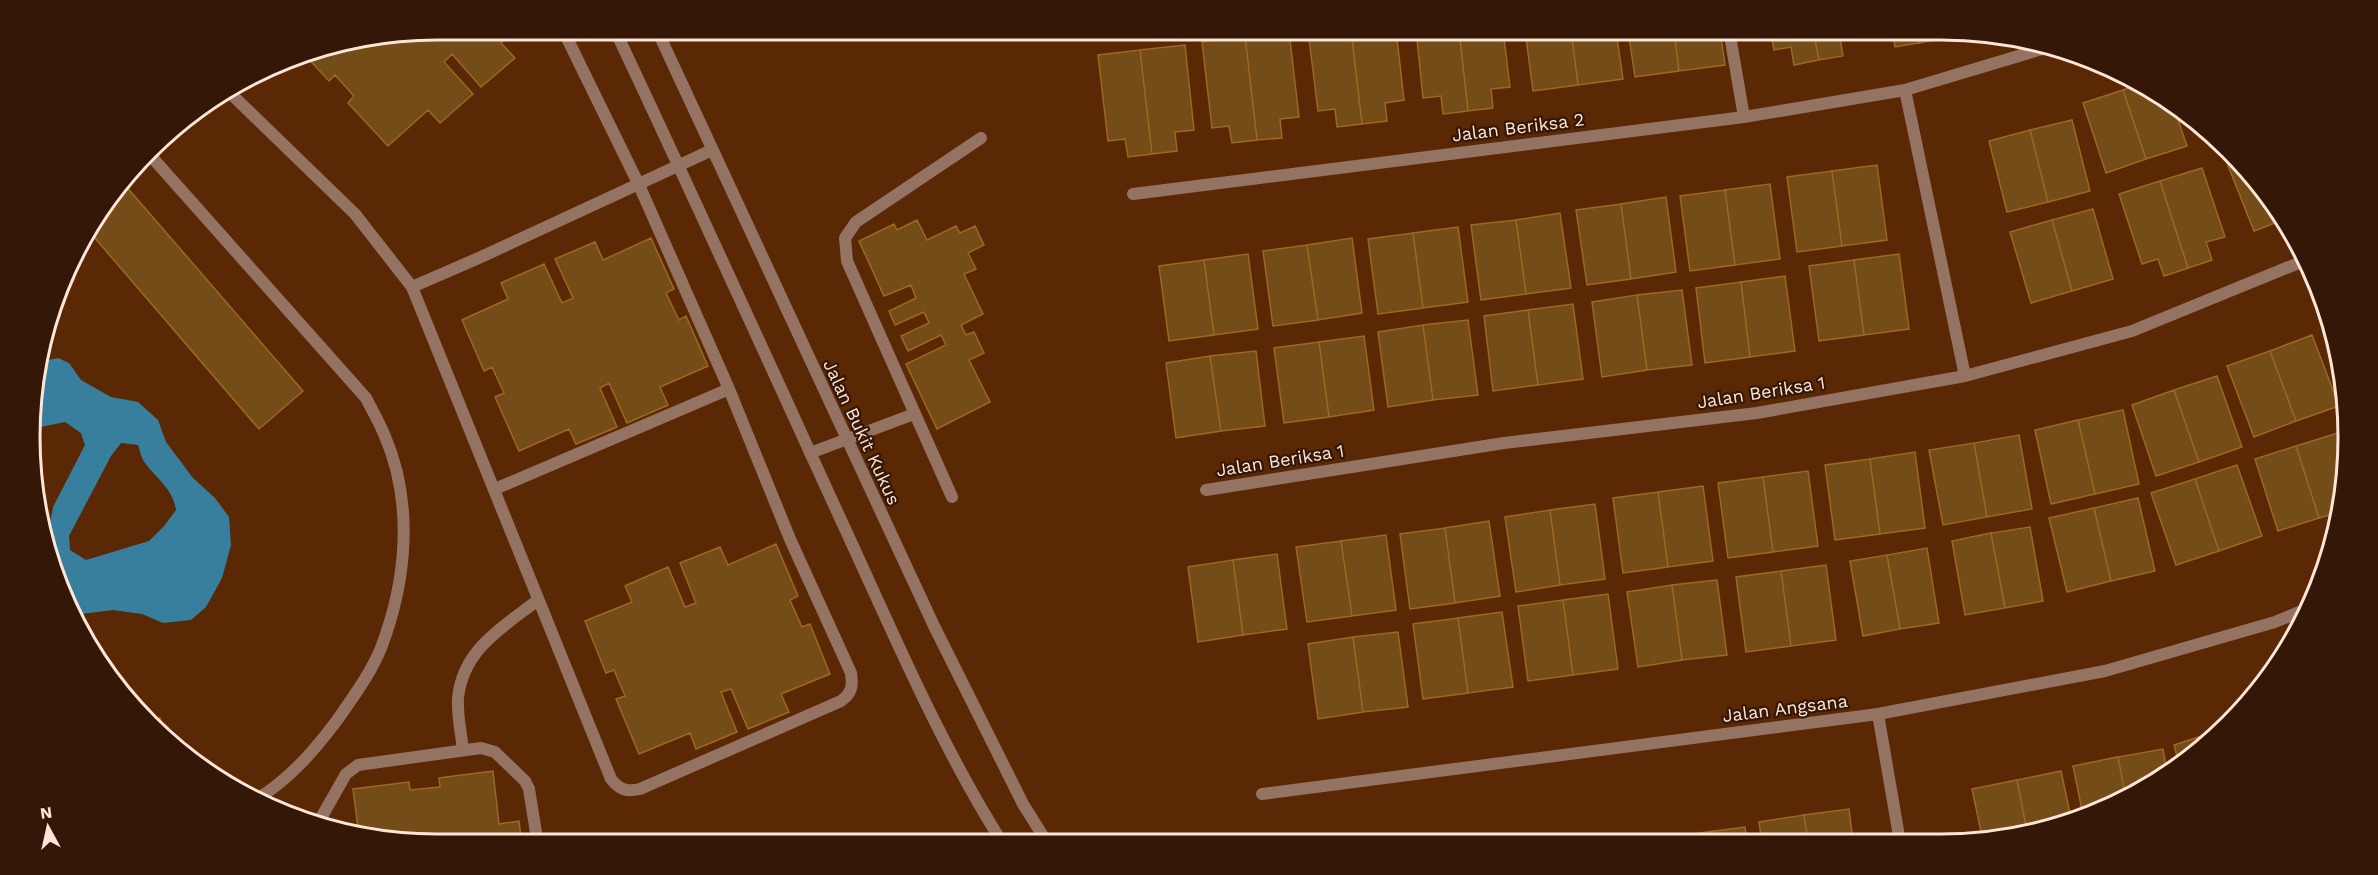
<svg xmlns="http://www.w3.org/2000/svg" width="2378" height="875" font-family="'Work Sans',sans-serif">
<rect width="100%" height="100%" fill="#5b2805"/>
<path fill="#387f9d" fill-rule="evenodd" d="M 58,358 L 69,363 L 81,380 L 111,397 L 138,402 L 158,420 L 166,442 L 193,478 L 215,498 L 229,517 L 231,545 L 222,578 L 206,607 L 191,620 L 163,623 L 142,614 L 113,610 L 73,615 L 61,593 L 46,543 L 53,507 L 85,445 L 81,433 L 65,422 L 35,428 L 34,384 L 39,362 ZM 121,443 L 138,445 C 140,450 141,458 145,463 C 157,479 173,489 176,510 L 164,526 L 149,541 L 86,560 L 70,550 L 69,536 L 111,456 Z"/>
<path fill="#734c17" stroke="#9d6821" stroke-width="1.5" d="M 438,30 L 515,30 L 501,43 L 515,58 L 481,87 L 452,54 L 444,62 L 473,94 L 440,123 L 428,110 L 388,146 L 348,103 L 354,96 L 335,75 L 329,81 L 303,53 Z
M 1308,30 L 1351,30 L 1362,124 L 1337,127 L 1335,109 L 1318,111 Z
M 1351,30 L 1396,30 L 1404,100 L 1385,103 L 1387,121 L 1362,124 Z
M 1416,30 L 1459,30 L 1468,111 L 1443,114 L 1441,96 L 1423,98 Z
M 1459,30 L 1503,30 L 1510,87 L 1491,89 L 1493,108 L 1468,111 Z
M 1525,30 L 1571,30 L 1578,85 L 1533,91 Z
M 1571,30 L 1616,30 L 1623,79 L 1578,85 Z
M 1628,30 L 1674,30 L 1679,71 L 1635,77 Z
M 1674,30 L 1720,30 L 1725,65 L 1679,71 Z
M 1770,30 L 1813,30 L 1819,60 L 1794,65 L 1791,47 L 1774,50 Z
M 1813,30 L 1859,30 L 1860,35 L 1840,38 L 1843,56 L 1819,60 Z
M 1892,30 L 1917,30 L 1919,43 L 1895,47 Z
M 1917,30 L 1943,30 L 1944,38 L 1919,43 Z
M 1289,31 L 1299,117 L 1280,119 L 1282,138 L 1257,140 L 1245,36 Z
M 1245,36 L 1257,140 L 1232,143 L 1229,126 L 1212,128 L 1202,42 Z
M 1185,45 L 1194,130 L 1175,132 L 1177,151 L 1152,154 L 1140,50 Z
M 1140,50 L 1152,154 L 1128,157 L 1125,139 L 1108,141 L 1098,55 Z
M 2140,84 L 2173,105 L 2187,146 L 2146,159 L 2123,90 Z
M 2123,90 L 2146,159 L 2106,173 L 2083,103 Z
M 2072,120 L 2090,191 L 2048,202 L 2030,130 Z
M 2030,130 L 2048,202 L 2007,212 L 1989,141 Z
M 2237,159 L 2247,169 L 2283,220 L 2254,231 L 2227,163 Z
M 1877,165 L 1887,240 L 1842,246 L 1832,171 Z
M 2202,168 L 2225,237 L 2206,242 L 2212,260 L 2188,268 L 2160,181 Z
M 1832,171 L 1842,246 L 1797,252 L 1787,177 Z
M 2160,181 L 2188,268 L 2164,276 L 2158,259 L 2142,264 L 2119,194 Z
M 1770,184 L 1780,259 L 1735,265 L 1725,190 Z
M 125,185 L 303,391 L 259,429 L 88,230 Z
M 1725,190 L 1735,265 L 1690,271 L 1680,196 Z
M 1666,197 L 1676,272 L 1631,279 L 1621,204 Z
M 1621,204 L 1631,279 L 1587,285 L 1576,210 Z
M 2093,209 L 2113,279 L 2072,291 L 2052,220 Z
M 1560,213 L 1571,288 L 1526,294 L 1516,220 Z
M 917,220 L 927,240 L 956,226 L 960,233 L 975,226 L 984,245 L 968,253 L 976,269 L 964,274 L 983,314 L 961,325 L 966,335 L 974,332 L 984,353 L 969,360 L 990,402 L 937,429 L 906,364 L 946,345 L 941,335 L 908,351 L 901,336 L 929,323 L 924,312 L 895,325 L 889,311 L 916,298 L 911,285 L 884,296 L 859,241 L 894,224 L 897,230 Z
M 1516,220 L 1526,294 L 1481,300 L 1471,225 Z
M 2052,220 L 2072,291 L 2031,303 L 2010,232 Z
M 1458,227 L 1468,302 L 1423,308 L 1413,233 Z
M 1413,233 L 1423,308 L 1378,314 L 1368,239 Z
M 651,238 L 674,289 L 666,293 L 679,320 L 686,316 L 708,366 L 660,387 L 668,405 L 627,423 L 609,383 L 600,388 L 617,427 L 576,444 L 569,429 L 519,451 L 495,397 L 504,393 L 492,367 L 484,371 L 462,320 L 508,299 L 501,283 L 544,264 L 562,303 L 573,298 L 555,259 L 595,242 L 603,260 Z
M 1352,238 L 1362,313 L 1318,320 L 1307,245 Z
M 1307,245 L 1318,320 L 1273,326 L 1263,251 Z
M 1248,254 L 1258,329 L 1214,335 L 1204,260 Z
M 1899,254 L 1909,329 L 1864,335 L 1854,260 Z
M 1204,260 L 1214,335 L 1169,341 L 1159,266 Z
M 1854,260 L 1864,335 L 1819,341 L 1809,266 Z
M 1785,276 L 1795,351 L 1750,357 L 1741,282 Z
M 1741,282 L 1750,357 L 1705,363 L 1696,288 Z
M 1682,290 L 1692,365 L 1647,370 L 1637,295 Z
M 1637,295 L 1647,370 L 1602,377 L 1592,302 Z
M 1573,304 L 1583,379 L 1538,385 L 1528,310 Z
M 1528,310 L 1538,385 L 1493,391 L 1484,316 Z
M 1468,320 L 1478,395 L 1433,400 L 1423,325 Z
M 1423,325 L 1433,400 L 1388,407 L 1378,332 Z
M 2312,335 L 2339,406 L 2296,421 L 2270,351 Z
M 1364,336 L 1374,410 L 1329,417 L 1319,342 Z
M 1319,342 L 1329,417 L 1284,423 L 1274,348 Z
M 1256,351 L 1265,426 L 1221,431 L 1210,356 Z
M 2270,351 L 2296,421 L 2254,437 L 2227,366 Z
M 1210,356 L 1221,431 L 1176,438 L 1166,363 Z
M 2217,376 L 2242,447 L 2199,462 L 2174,390 Z
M 2174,390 L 2199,462 L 2156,476 L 2132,405 Z
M 2123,410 L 2139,484 L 2095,494 L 2078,420 Z
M 2078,420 L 2095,494 L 2051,504 L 2035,430 Z
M 2338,433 L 2347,464 L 2339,512 L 2319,518 L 2296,446 Z
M 2019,435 L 2032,509 L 1987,517 L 1974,443 Z
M 1974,443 L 1987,517 L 1943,525 L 1929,450 Z
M 2296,446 L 2319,518 L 2278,531 L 2255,459 Z
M 1915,452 L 1925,528 L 1880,534 L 1870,459 Z
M 1870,459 L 1880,534 L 1835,540 L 1825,465 Z
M 2237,465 L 2262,536 L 2219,551 L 2195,479 Z
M 1808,471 L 1818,546 L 1773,552 L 1763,477 Z
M 1763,477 L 1773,552 L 1728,558 L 1718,483 Z
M 2195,479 L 2219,551 L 2176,565 L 2151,493 Z
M 1703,486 L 1713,561 L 1668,567 L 1658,492 Z
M 1658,492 L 1668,567 L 1623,573 L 1613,498 Z
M 2138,498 L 2155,571 L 2111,581 L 2094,508 Z
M 1595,504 L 1605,579 L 1560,585 L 1550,510 Z
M 2094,508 L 2111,581 L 2067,592 L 2049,518 Z
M 1550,510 L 1560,585 L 1516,592 L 1505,517 Z
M 1489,521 L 1500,596 L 1455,603 L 1445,528 Z
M 2030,527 L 2043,601 L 2005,608 L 1991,533 Z
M 1445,528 L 1455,603 L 1410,609 L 1400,534 Z
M 1991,533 L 2005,608 L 1965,615 L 1952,541 Z
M 1386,535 L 1396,610 L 1352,616 L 1341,541 Z
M 1341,541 L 1352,616 L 1307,622 L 1296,547 Z
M 776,544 L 798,596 L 790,600 L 802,627 L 810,624 L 830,674 L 781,694 L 789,712 L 748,729 L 731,689 L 721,692 L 737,732 L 696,749 L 690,733 L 639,754 L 616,699 L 625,696 L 614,670 L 606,673 L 585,621 L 632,602 L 625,586 L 668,567 L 685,607 L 696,603 L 680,563 L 720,547 L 728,565 Z
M 1927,548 L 1939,623 L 1900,629 L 1887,555 Z
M 1277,554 L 1287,629 L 1243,635 L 1233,560 Z
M 1887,555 L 1900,629 L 1863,636 L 1850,561 Z
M 1233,560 L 1243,635 L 1198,642 L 1188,567 Z
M 1826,565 L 1836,640 L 1791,646 L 1781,571 Z
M 1781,571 L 1791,646 L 1746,652 L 1736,577 Z
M 1717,580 L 1727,655 L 1682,660 L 1672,585 Z
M 1672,585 L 1682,660 L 1638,667 L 1627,592 Z
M 1608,594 L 1618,669 L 1573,675 L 1563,600 Z
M 1563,600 L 1573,675 L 1528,681 L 1518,606 Z
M 1502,612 L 1513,687 L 1468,693 L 1458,618 Z
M 1458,618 L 1468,693 L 1423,699 L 1413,624 Z
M 1398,632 L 1408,707 L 1363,712 L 1353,637 Z
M 1353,637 L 1363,712 L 1318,719 L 1308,644 Z
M 160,718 L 162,731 L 150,719 Z
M 2217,731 L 2218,734 L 2209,744 L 2179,764 L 2174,745 Z
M 2163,749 L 2167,772 L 2126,799 L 2118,757 Z
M 2118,757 L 2126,799 L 2120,803 L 2083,815 L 2073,766 Z
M 493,771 L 499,824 L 519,821 L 522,845 L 438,845 L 359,835 L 353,789 L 409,782 L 410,790 L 440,787 L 439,778 Z
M 2061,771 L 2071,818 L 2027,831 L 2017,780 Z
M 2017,780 L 2027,831 L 1994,841 L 1983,841 L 1972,789 Z
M 1849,809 L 1853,842 L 1808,842 L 1804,815 Z
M 1804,815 L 1808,842 L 1762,842 L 1759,822 Z
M 1745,827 L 1747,842 L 1701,842 L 1700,833 Z
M 1700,833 L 1701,842 L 1655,842 L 1655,839 Z"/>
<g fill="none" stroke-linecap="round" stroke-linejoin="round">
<path stroke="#947362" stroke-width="12" d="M 227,90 L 355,214 L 412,287 L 611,779 C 620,790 626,792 640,789 L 841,701 C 852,693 853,686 851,673 L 790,539 L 729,389 L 639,185 L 563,30
M 150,155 L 366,398 C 372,410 379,422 384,434 C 414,502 407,580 381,648 C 371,673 353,697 338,719 C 314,751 289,780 254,801
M 412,287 L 481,257 L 712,150
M 810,453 L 914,414
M 495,489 L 729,389
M 952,497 L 847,261 L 845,238 L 856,222 L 981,138
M 463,750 C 461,733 457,715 458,698 C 463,649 503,627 538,600
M 317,825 L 346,774 L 358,765 L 481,748 L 495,752 L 525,781 L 529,789 L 538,845"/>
<path stroke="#947362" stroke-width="12" d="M 615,30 C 692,193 766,356 841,520 C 892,630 938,741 1003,844
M 657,30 L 934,626 L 1023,804 L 1048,844
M 1729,30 L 1744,117
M 1905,90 L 1965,376
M 1133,194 L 1744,117 L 1905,90 L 2052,46
M 1206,490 L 1504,443 L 1757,413 L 1965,376 L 2132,331 L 2306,260
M 1878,714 L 1900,842
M 1262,794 L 1878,714 L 2105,671 L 2275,622 L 2304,610"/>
</g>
<g text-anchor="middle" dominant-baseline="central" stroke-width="4.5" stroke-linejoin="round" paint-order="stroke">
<g font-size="18" fill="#fee5d8" stroke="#341706">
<text transform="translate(1518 127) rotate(-7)">Jalan Beriksa 2</text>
<text transform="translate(1761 392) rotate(-9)">Jalan Beriksa 1</text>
<text transform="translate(862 432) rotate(65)">Jalan Bukit Kukus</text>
<text transform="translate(1280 460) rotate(-9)">Jalan Beriksa 1</text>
<text transform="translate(1785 708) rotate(-7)">Jalan Angsana</text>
</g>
</g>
<path d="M0 0H2378V875H0ZM437 40H1941A397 397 0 0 1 2338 437V437A397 397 0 0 1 1941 834H437A397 397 0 0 1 40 437V437A397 397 0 0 1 437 40Z" fill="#341706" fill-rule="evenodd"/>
<path fill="none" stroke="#fee5d8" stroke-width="3" d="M437 40H1941A397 397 0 0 1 2338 437V437A397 397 0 0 1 1941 834H437A397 397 0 0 1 40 437V437A397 397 0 0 1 437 40Z"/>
<g transform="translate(48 827) rotate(352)" stroke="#341706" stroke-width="4.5" paint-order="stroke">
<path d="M0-4.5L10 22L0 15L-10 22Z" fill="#fee5d8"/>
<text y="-9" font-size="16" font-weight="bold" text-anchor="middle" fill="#fee5d8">N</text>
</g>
</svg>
